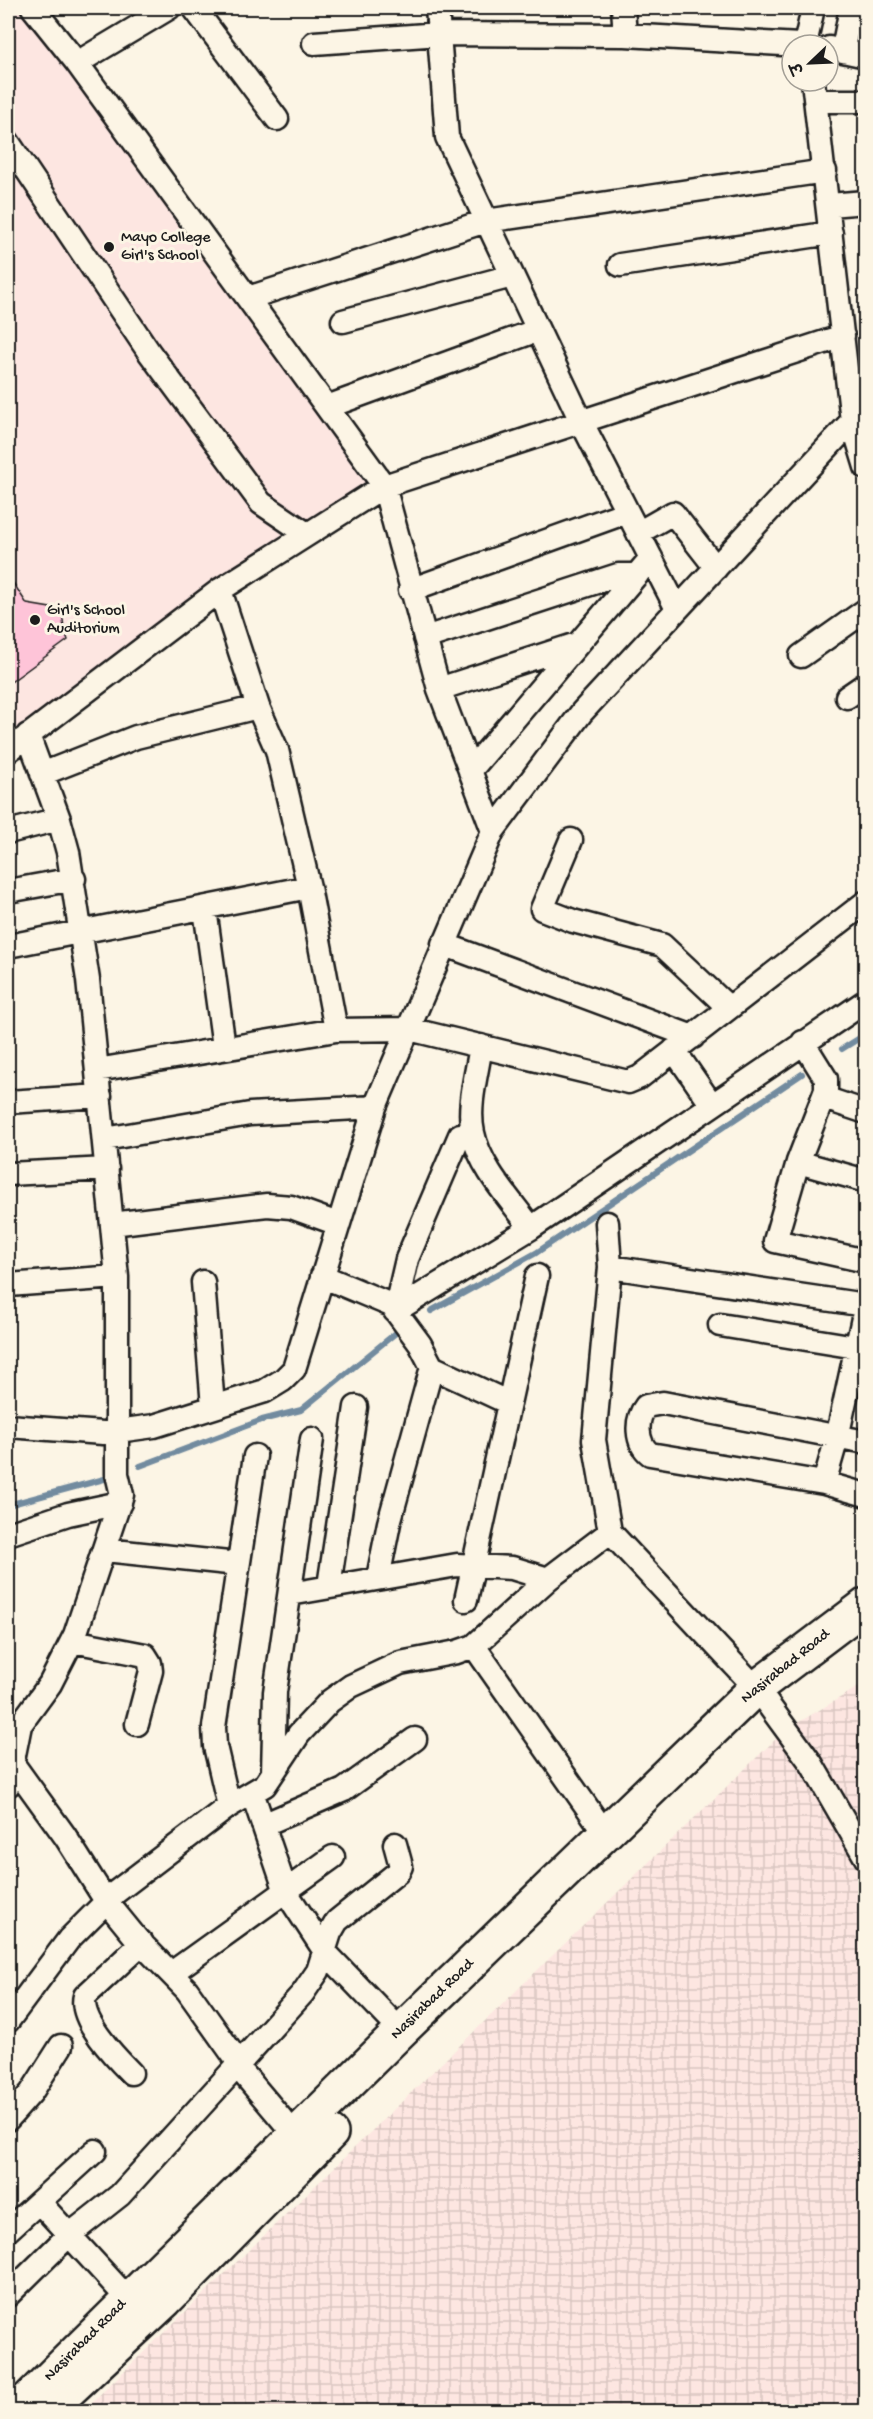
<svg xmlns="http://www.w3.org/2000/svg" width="873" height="2419" font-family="'Gochi Hand','Playpen Sans Deva',sans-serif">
<defs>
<pattern id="industrial-grid" width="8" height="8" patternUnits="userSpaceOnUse" patternTransform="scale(1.5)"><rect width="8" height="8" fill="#fde6e1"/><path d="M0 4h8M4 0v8" fill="none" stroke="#d8c5c0"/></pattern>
</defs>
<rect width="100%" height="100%" fill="#fcf5e5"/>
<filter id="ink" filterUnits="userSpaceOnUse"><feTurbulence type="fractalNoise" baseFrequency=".0167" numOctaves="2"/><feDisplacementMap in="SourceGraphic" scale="12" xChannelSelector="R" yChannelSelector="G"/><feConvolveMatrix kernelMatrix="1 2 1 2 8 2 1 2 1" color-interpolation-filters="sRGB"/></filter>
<g filter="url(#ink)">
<path fill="#fde6e1" d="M 8,8 L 37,8 L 384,486 L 8,746 Z"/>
<path fill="url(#industrial-grid)" d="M 865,1683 L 865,2411 L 82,2412 L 784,1731 Z"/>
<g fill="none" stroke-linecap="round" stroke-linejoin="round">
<path stroke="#728b9f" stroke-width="6" d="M 842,1049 L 866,1034
M 431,1311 L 536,1253 L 802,1074
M 140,1466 L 262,1420 L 301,1410 L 397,1332
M 8,1505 L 108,1478"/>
</g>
<path fill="#fec4d8" stroke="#1c1c1c" stroke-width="1.5" d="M 8,575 L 27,604 L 62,610 L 64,629 L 68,640 L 8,684 Z"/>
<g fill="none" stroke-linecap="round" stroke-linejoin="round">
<defs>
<path id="minor" d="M 33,8 L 77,63 L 384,486 L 439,689 L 493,831
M 194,8 L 277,119
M 437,8 L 447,137 L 581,421 L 677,609
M 623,8 L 625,35
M 314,43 L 440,34 L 625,35 L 800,45
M 805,45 L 813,8
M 829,48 L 866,56
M 843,49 L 851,8
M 77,63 L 169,8
M 813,81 L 852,421 L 866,467
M 817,101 L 866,101
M 8,142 L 149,352 L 261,503 L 307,534
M 829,205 L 866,202
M 620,265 L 831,233
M 248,298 L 486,221 L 825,171
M 343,321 L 512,276
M 327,407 L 538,330
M 638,533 L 673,513 L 716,568
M 220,590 L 258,707 L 277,750 L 309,887 L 336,1030 L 409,1029 L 628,1082 L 640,1077 L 866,902
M 410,590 L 627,512
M 425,638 L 618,575 L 637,575
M 801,656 L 866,610
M 439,689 L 577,644
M 847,697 L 866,684
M 8,751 L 220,590 L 384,486 L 843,336
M 470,771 L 651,558
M 42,774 L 136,737 L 258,707
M 8,832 L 59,819
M 571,840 L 542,909 L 573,921 L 662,945 L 729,1008
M 8,891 L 74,879
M 205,909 L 224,1047
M 443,944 L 693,1037
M 8,946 L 309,887
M 803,1042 L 826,1079 L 826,1090 L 798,1162 L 775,1241 L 866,1261
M 481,1046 C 477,1073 467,1106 473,1133 C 480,1168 511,1200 531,1228
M 674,1050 L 712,1105
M 97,1070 L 336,1030
M 824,1098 L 866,1112
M 8,1102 L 100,1096
M 105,1139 L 250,1114 L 375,1107
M 798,1162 L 866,1181
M 8,1174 L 107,1169
M 607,1223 L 610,1267 L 594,1440 L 610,1532
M 112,1224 L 267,1205 L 291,1207 L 338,1224
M 610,1267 L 865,1305
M 322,1276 L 391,1305 L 420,1344 L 432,1367 L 509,1403
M 203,1282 L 213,1407
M 8,1285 L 117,1277
M 395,1311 L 531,1228 L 866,1001
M 395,1311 L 407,1259 L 460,1135
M 720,1325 L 856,1347
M 8,1426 L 103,1433 L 154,1426 L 265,1391 L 283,1380 L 294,1369 L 375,1107 L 493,831 L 582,712 L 852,421 L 866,410
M 866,1442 L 663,1403 L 646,1406 C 635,1420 636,1443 650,1454 L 824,1483 L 866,1495
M 824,1483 L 837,1438 L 866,1304
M 8,1534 L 68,1514 L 120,1503
M 105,1550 L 238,1564
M 378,1578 L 389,1523 L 432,1367
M 329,1586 L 356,1407
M 290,1594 L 457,1565 L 512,1568 L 548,1579
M 466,1600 L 537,1276
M 73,1641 L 145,1655 L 150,1663 L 151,1671 L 137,1724
M 474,1646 L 605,1833
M 13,1764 L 65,1836 L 106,1901 L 137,1939 L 187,1990 L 239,2063
M 273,1773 L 275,1692 L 312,1439
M 8,1785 L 20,1725 L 50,1684 L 75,1635 L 122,1495 L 117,1474 L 117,1277 L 88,980 L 68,852 L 59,819 L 28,735
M 253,1795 L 286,1892 L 326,1953 L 401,2031
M 229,1806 L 215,1746 L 214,1727 L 255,1456
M 263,1825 L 344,1790 L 415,1739
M 173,1972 L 333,1857
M 8,2021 L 69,1939 L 116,1892 L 229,1806 L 265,1785 L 299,1734 L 330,1701 L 351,1686 L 400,1663 L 457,1652 L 474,1646 L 548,1579 L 610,1532 L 756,1688 L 811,1763 L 866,1858
M 131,2073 C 116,2058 78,2019 85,1996 L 142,1943
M 8,2119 L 31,2093 L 61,2046
M 296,2136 L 237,2066 L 303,1993 L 318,1971 L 330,1933 L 337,1921 L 398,1872 L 401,1866 L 395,1844
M 39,2202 L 128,2299
M 8,2230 L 95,2151
M 8,2295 L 68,2236 L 120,2195 L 237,2066"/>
<path id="trunk" d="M 15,2412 L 401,2031 L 756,1688 L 866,1605
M 46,2412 L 166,2300 L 331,2133"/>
</defs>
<use href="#minor" stroke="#1c1c1c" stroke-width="27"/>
<use href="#trunk" stroke="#1c1c1c" stroke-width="38"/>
<use href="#minor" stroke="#fcf5e5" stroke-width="22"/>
<use href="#trunk" stroke="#fcf5e5" stroke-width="33"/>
</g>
</g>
<g fill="#1c1c1c" stroke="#fcf5e5" stroke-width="2">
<circle cx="109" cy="247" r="6"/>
<circle cx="35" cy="620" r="6"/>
</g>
<g text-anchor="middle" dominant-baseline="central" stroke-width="6" stroke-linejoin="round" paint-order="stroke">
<g font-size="16" fill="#1c1c1c" stroke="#fcf5e5" text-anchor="start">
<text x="121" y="238">Mayo College<tspan x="121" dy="18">Girl's School</tspan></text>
<text x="47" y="611">Girl's School<tspan x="47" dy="18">Auditorium</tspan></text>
</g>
<g font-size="16" fill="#1c1c1c" stroke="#fcf5e5">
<text transform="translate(786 1667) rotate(-39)">Nasirabad Road</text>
<text transform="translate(433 2000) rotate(-44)">Nasirabad Road</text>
<text transform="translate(86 2341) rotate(-45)">Nasirabad Road</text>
</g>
</g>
<rect width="873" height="2419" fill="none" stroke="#fcf5e5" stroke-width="30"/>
<rect x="15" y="15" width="843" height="2389" fill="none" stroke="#1c1c1c" stroke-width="2" filter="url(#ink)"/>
<g transform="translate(810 63) rotate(247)"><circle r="28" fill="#fcf5e5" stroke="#a29e95" stroke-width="1.5"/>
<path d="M0-4.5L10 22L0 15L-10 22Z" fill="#1c1c1c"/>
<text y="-9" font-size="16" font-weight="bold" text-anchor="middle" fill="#1c1c1c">उ</text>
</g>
</svg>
